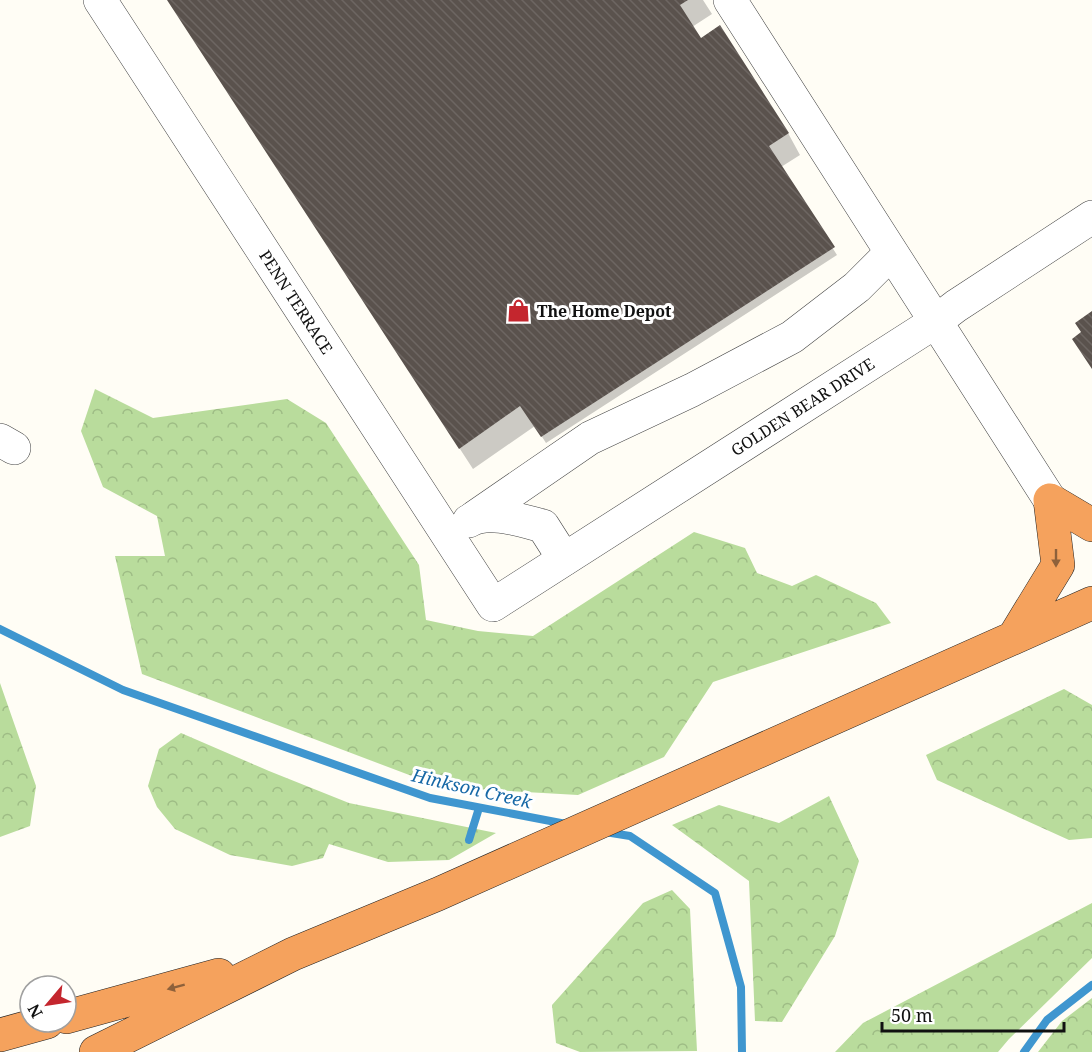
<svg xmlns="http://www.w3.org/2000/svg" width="1092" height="1052" font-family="'Noto Serif',serif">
<defs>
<pattern id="forest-crowns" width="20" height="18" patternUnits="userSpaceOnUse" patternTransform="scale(1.5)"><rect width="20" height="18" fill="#b9dc9c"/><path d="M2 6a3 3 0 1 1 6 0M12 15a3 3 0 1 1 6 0" fill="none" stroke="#9ebc85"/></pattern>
<pattern id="building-back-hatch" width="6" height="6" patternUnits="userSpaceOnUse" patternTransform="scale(1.5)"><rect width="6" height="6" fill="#5a524d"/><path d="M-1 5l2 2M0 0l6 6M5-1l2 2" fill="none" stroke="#6d6662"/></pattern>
</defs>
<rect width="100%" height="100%" fill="#fffdf5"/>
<path fill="url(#forest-crowns)" d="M 95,389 L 153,418 L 287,399 L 326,423 L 419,565 L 426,620 L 478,631 L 533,636 L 694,532 L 745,548 L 757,573 L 792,586 L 816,575 L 876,603 L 891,623 L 713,682 L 664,757 L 578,795 L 441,787 L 142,674 L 115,556 L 165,556 L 157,516 L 103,487 L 81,431 Z
M 0,683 L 36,786 L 30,826 L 0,837 Z
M 1064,689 L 1092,705 L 1092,838 L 1069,840 L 937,780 L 926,755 Z
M 181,733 L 269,771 L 349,803 L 496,833 L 449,860 L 388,862 L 329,844 L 323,858 L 292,866 L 230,855 L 175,829 L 157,807 L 148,786 L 159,749 Z
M 829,796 L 859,861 L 835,936 L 782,1022 L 755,1021 L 749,881 L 672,825 L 719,805 L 779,823 Z
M 672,890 L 690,909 L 697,1051 L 580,1052 L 556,1043 L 552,1005 L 643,903 Z
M 1092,903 L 1092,958 L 1009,1039 L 998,1052 L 835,1052 L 863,1023 Z
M 1092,998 L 1092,1052 L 1038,1052 L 1062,1021 Z"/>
<path fill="#0003" d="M 168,0 L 703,0 L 712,14 L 692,27 L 700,40 L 788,133 L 800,155 L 781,167 L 837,255 L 546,443 L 535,426 L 473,469 Z"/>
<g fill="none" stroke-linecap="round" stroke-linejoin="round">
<path stroke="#3f96cf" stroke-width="8" d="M 0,629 L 123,690 L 430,798 L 566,824
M 605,832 L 630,836 L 715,893 L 741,987 L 742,1052
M 469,840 L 479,808
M 1024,1052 L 1047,1020 L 1092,985"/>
</g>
<path fill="url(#building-back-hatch)" d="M 167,0 L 688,0 L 680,5 L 701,38 L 720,25 L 789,133 L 769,146 L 835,247 L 541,437 L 520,406 L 459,449 Z
M 1092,311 L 1092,369 L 1072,339 L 1081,332 L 1075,323 Z"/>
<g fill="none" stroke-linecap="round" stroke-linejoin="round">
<defs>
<g id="minor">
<path id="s1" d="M 100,0 L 493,605 L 935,322 L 956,306 L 1092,217"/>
<path d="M 730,0 L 1050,500"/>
<path d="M 0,440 L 14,448"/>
<path d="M 475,517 L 590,438 L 692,390 L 792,337 L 857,287 L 891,253"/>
<path d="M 469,521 C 488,509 523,521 543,526 L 564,559"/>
</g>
<path id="highway" d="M 1050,500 L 1092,525
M 1014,637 L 1058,565 L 1050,500
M 66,1017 L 219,975
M 0,1035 L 47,1022
M 96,1052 L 293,954 L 438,894 L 1092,603"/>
</defs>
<use href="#minor" stroke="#444" stroke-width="34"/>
<use href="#highway" stroke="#222" stroke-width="34"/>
<use href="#minor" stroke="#fff" stroke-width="33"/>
<use href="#highway" stroke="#f5a25d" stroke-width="33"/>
</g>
<defs><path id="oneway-solid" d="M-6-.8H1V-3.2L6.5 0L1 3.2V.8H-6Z" transform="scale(1.5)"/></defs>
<g fill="#8e613b">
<use href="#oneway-solid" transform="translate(1056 558) rotate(90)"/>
<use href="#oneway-solid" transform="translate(176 987) rotate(165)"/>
</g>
<defs>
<symbol id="shop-bare" viewBox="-9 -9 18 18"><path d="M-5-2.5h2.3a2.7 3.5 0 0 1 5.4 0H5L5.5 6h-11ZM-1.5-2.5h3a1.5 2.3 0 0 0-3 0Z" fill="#c4262e" stroke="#fff" stroke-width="2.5" paint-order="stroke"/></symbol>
</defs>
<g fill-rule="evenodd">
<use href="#shop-bare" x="502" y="294" width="33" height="33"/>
</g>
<g text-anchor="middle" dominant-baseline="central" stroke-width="6" stroke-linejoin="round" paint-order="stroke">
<g font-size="16" fill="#111" stroke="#fff">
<text stroke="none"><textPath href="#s1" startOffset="360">PENN TERRACE</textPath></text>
<text stroke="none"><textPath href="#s1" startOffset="1089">GOLDEN BEAR DRIVE</textPath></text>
</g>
<g font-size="16" font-weight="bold" fill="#111" stroke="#fff" text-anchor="start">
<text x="537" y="311">The Home Depot</text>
</g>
<g font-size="18" font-style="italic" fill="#1768a6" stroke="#fff">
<text transform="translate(472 788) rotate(13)">Hinkson Creek</text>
</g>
</g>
<g transform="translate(48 1004) rotate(241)"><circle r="28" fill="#ffffff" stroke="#a0a0a0" stroke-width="1.5"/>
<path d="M0-4.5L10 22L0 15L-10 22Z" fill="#c4262e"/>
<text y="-9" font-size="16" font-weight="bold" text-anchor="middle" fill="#111111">N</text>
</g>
<path d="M882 1022v9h182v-9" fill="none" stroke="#111111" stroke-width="3"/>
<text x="891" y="1022" font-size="18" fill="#111111" stroke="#ffffff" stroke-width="4.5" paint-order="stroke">50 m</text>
</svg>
